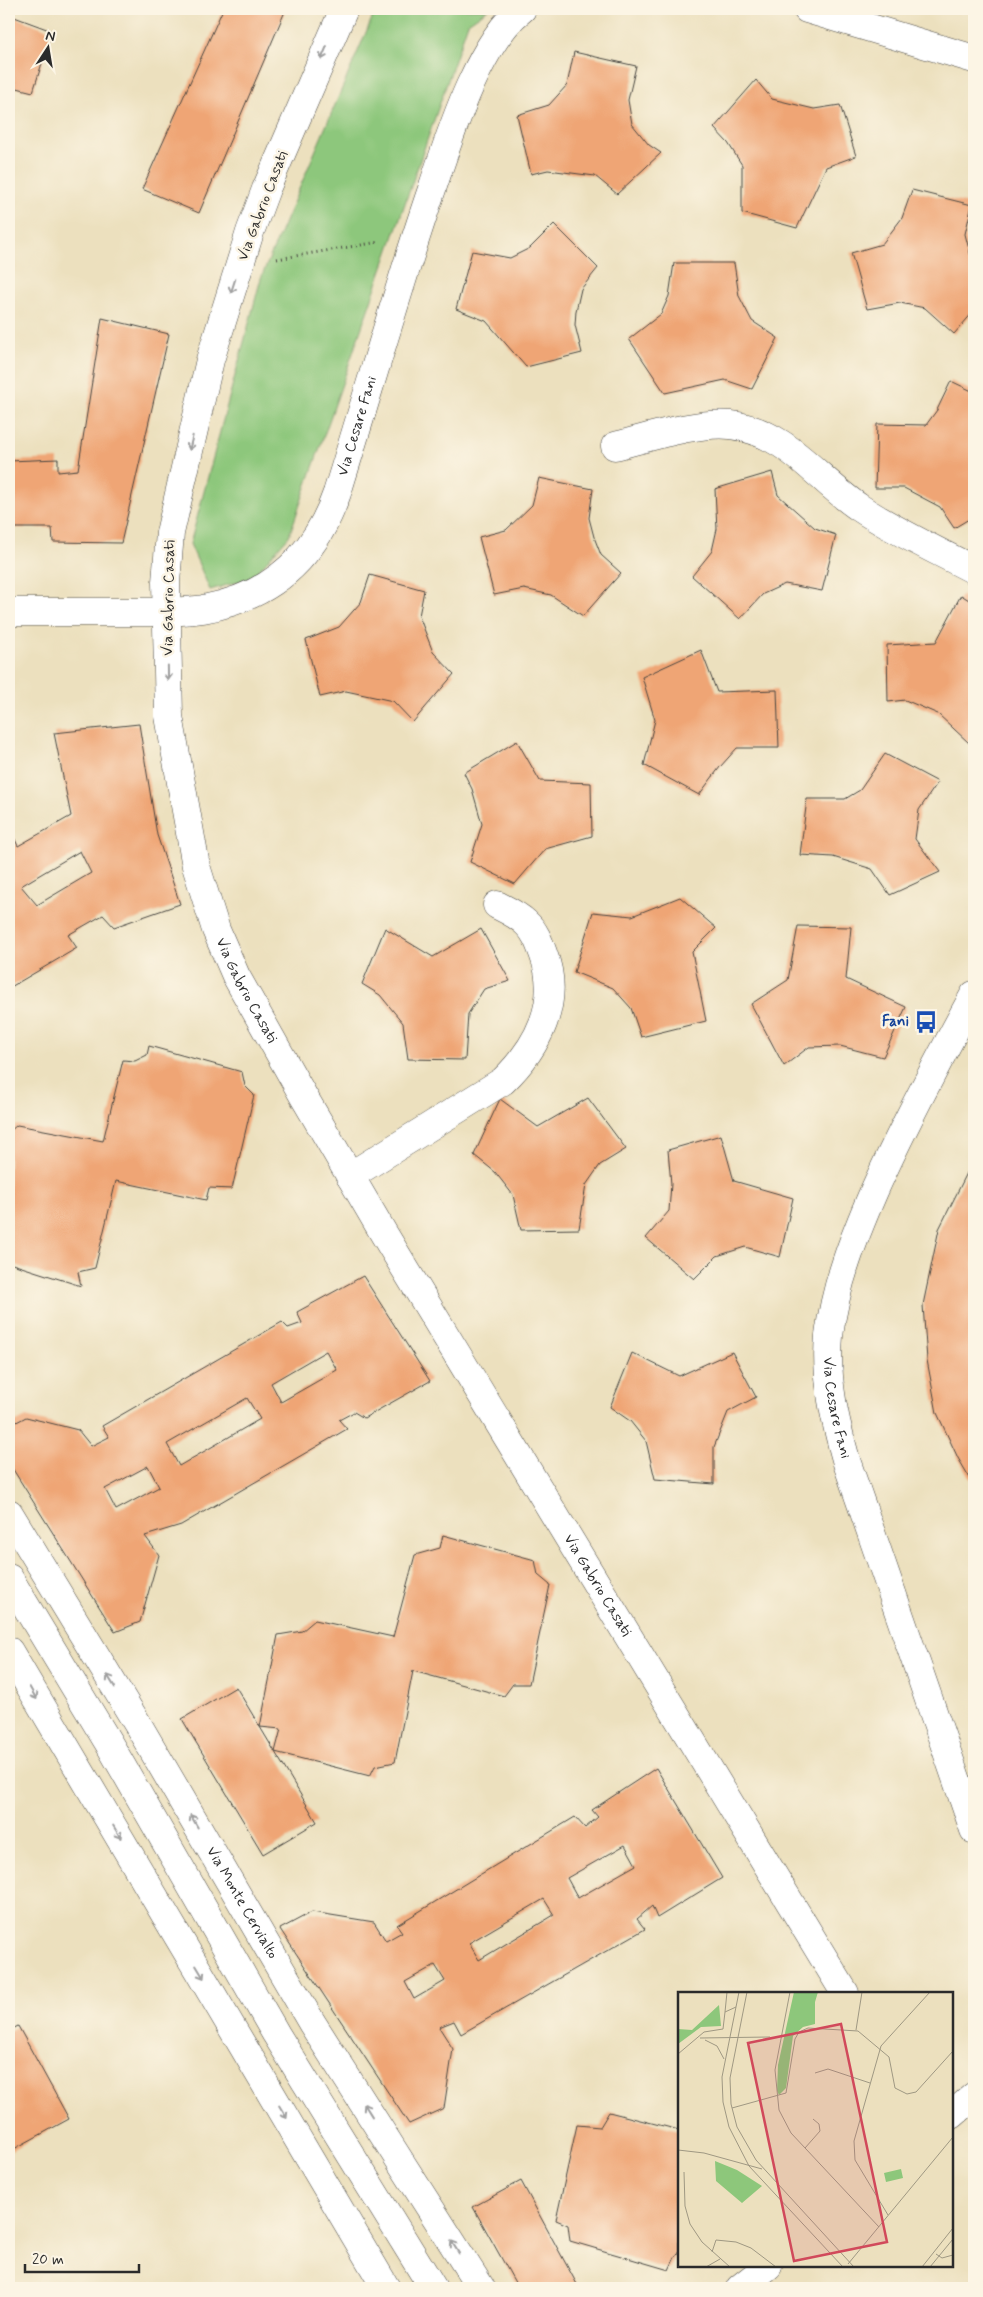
<svg xmlns="http://www.w3.org/2000/svg" width="983" height="2297" font-family="Mynerve,sans-serif">
<rect width="100%" height="100%" fill="#fcf5e5"/>
<filter id="ink" filterUnits="userSpaceOnUse"><feTurbulence type="fractalNoise" baseFrequency=".02" numOctaves="2"/><feDisplacementMap in="SourceGraphic" scale="10" xChannelSelector="R" yChannelSelector="G"/><feConvolveMatrix kernelMatrix="1 2 1 2 8 2 1 2 1" color-interpolation-filters="sRGB"/></filter>
<filter id="wash" filterUnits="userSpaceOnUse"><feTurbulence type="fractalNoise" baseFrequency=".0096" numOctaves="4" result="noise"/><feDisplacementMap in="SourceGraphic" scale="20" xChannelSelector="R" yChannelSelector="G"/><feGaussianBlur stdDeviation="1.12" result="paint"/><feColorMatrix in="noise" values="0 0 0 0 0 0 0 0 0 0 0 0 0 0 0 0 0 1.4 0 .05"/><feComposite in="paint" operator="in"/></filter>
<g filter="url(#wash)">
<rect width="100%" height="100%" fill="#ece0be"/>
<path fill="#8dc77b" stroke="#5c7953" d="M 376,9 L 488,9 L 468,23 L 289,536 L 252,578 L 210,590 L 190,544 L 261,278 Z"/>
<g id="blocks">
<path fill="#efa574" fill-rule="evenodd" d="M 223,9 L 286,9 L 199,213 L 142,189 Z
M 9,15 L 52,31 L 33,92 L 9,86 Z
M 574,52 L 636,66 L 628,100 L 632,124 L 649,145 L 661,153 L 617,194 L 595,176 L 548,170 L 531,174 L 517,115 L 549,105 L 567,85 Z
M 756,80 L 772,99 L 814,109 L 840,105 L 856,156 L 826,167 L 797,228 L 742,213 L 742,165 L 728,143 L 714,128 Z
M 912,190 L 972,205 L 965,234 L 974,269 L 974,311 L 954,334 L 925,308 L 900,303 L 867,309 L 851,253 L 882,244 L 902,218 Z
M 554,224 L 598,268 L 581,289 L 576,311 L 575,325 L 582,353 L 526,367 L 486,321 L 456,309 L 472,251 L 510,258 L 530,248 Z
M 674,263 L 734,263 L 739,296 L 752,321 L 778,338 L 752,389 L 725,380 L 665,393 L 629,339 L 661,314 L 669,296 Z
M 102,318 L 169,334 L 121,543 L 53,542 L 52,528 L 9,528 L 9,461 L 58,459 L 58,472 L 78,470 Z
M 951,381 L 974,392 L 974,516 L 954,528 L 940,507 L 904,488 L 875,488 L 877,424 L 926,425 L 937,410 Z
M 772,472 L 778,495 L 815,528 L 836,535 L 822,591 L 785,584 L 763,594 L 740,619 L 692,576 L 712,551 L 717,529 L 715,489 Z
M 539,478 L 593,489 L 589,518 L 594,537 L 601,555 L 621,573 L 583,616 L 551,595 L 524,589 L 494,595 L 479,537 L 506,530 L 532,505 Z
M 370,575 L 424,590 L 419,616 L 433,652 L 454,674 L 413,722 L 393,701 L 346,691 L 320,697 L 306,640 L 339,627 L 361,602 Z
M 961,595 L 974,603 L 974,740 L 969,743 L 938,714 L 905,700 L 888,702 L 887,645 L 936,642 Z
M 701,650 L 717,692 L 777,690 L 779,748 L 737,748 L 720,767 L 699,795 L 644,765 L 655,720 L 642,677 Z
M 139,724 L 157,835 L 180,904 L 114,927 L 103,915 L 68,935 L 77,948 L 9,988 L 9,835 L 12,833 L 18,846 L 71,816 L 54,733 ZM 80,851 L 91,873 L 37,905 L 21,886 Z
M 517,741 L 540,781 L 591,783 L 592,836 L 545,849 L 515,884 L 470,862 L 482,824 L 472,789 L 464,773 Z
M 885,754 L 938,782 L 919,810 L 915,839 L 940,872 L 890,895 L 872,869 L 833,857 L 800,855 L 807,799 L 845,799 L 860,790 Z
M 680,897 L 716,928 L 692,952 L 706,1021 L 641,1037 L 631,1008 L 613,988 L 574,972 L 593,912 L 632,916 Z
M 798,926 L 851,927 L 846,979 L 906,1007 L 883,1057 L 840,1046 L 809,1047 L 784,1066 L 751,1004 L 788,980 Z
M 385,928 L 433,957 L 481,929 L 510,981 L 484,989 L 468,1014 L 465,1060 L 408,1059 L 403,1023 L 380,995 L 362,984 Z
M 149,1046 L 242,1072 L 245,1086 L 254,1095 L 232,1189 L 209,1188 L 206,1200 L 116,1181 L 95,1268 L 78,1272 L 81,1286 L 9,1263 L 9,1132 L 17,1125 L 103,1141 L 123,1060 L 135,1061 L 147,1055 Z
M 588,1098 L 626,1149 L 600,1165 L 586,1185 L 579,1229 L 521,1230 L 513,1195 L 495,1172 L 474,1155 L 500,1099 L 538,1127 Z
M 721,1135 L 734,1181 L 793,1198 L 780,1257 L 745,1247 L 717,1256 L 694,1279 L 646,1238 L 669,1211 L 671,1184 L 668,1150 Z
M 974,1159 L 974,1485 L 958,1458 L 937,1413 L 927,1360 L 923,1305 L 939,1229 Z
M 363,1276 L 430,1381 L 364,1418 L 354,1412 L 339,1420 L 347,1429 L 181,1525 L 145,1536 L 159,1555 L 140,1622 L 115,1632 L 9,1463 L 9,1426 L 26,1417 L 78,1430 L 91,1446 L 109,1437 L 102,1426 L 282,1322 L 288,1328 L 302,1323 L 297,1312 ZM 326,1351 L 337,1370 L 281,1402 L 271,1383 ZM 247,1398 L 260,1419 L 179,1466 L 167,1444 ZM 148,1466 L 159,1487 L 116,1510 L 105,1489 Z
M 732,1352 L 756,1397 L 728,1412 L 714,1447 L 714,1484 L 655,1479 L 646,1441 L 630,1421 L 610,1407 L 632,1353 L 679,1376 Z
M 443,1535 L 535,1560 L 538,1575 L 550,1585 L 529,1684 L 513,1684 L 504,1696 L 413,1671 L 395,1762 L 375,1766 L 370,1776 L 275,1752 L 281,1729 L 260,1727 L 278,1635 L 302,1631 L 315,1620 L 393,1637 L 415,1555 L 440,1548 Z
M 236,1687 L 317,1822 L 263,1854 L 182,1719 Z
M 656,1768 L 722,1878 L 657,1918 L 652,1906 L 637,1919 L 645,1929 L 461,2034 L 454,2021 L 439,2027 L 453,2049 L 444,2108 L 409,2124 L 280,1929 L 312,1912 L 374,1922 L 386,1941 L 402,1932 L 397,1925 L 575,1817 L 585,1828 L 598,1817 L 592,1810 ZM 625,1845 L 636,1865 L 578,1898 L 567,1878 ZM 544,1899 L 554,1915 L 479,1960 L 469,1943 ZM 435,1965 L 445,1981 L 414,1999 L 405,1982 Z
M 18,2026 L 69,2119 L 12,2150 L 9,2144 L 9,2031 Z
M 609,2112 L 679,2130 L 679,2254 L 676,2255 L 669,2270 L 570,2241 L 568,2225 L 556,2220 L 577,2125 L 600,2127 Z
M 521,2181 L 579,2288 L 518,2288 L 473,2207 Z"/>
</g>
</g>
<g filter="url(#ink)">
<use href="#blocks" fill-opacity="0" stroke="#484641" stroke-width="1"/>
<g fill="none" stroke-linecap="round" stroke-linejoin="round">
<defs>
<g id="minor">
<path id="s1" d="M 344,9 L 266,189 L 250,232 L 210,360 L 170,533 L 166,582 L 169,716 L 196,866 L 216,930 L 236,976 L 304,1097 L 384,1234 L 845,1993"/>
<path d="M 807,9 L 974,59"/>
<path d="M 615,446 C 647,438 699,421 731,425 C 788,432 816,479 860,508 C 896,532 936,550 974,570"/>
<path id="s2" d="M 9,612 C 46,612 83,612 120,612 C 147,612 176,613 203,609 C 271,597 315,557 337,493 C 369,391 398,287 433,186 C 450,135 479,42 522,9"/>
<path id="s3" d="M 974,995 C 939,1059 904,1124 874,1191 C 854,1237 835,1285 829,1336 C 825,1380 835,1421 847,1463 L 974,1830"/>
<path d="M 350,1176 L 503,1081 C 538,1047 562,1002 543,953 C 539,942 535,931 526,923 C 518,915 507,910 497,905"/>
<path id="s4" d="M 9,1513 L 137,1723 L 312,2023 L 481,2288"/>
<path d="M 9,1578 L 108,1742 L 276,2034 L 433,2288"/>
<path d="M 9,1651 L 386,2288"/>
<path d="M 952,2115 L 974,2096"/>
<path d="M 740,2288 L 768,2266"/>
</g>
</defs>
<use href="#minor" stroke="#484641" stroke-width="29"/>
<path stroke="#484641" stroke-width="3" stroke-dasharray="1 4" stroke-linecap="butt" d="M 277,259 L 379,242"/>
<use href="#minor" stroke="#fff" stroke-width="28"/>
</g>
<defs><path id="oneway-shaft" d="M-6 0H5M1.5-3L5.5 0L1.5 3" fill="none" stroke-width="1.6" stroke-linecap="round" stroke-linejoin="round" transform="scale(1.25)"/></defs>
<g stroke="#a0a0a0">
<use href="#oneway-shaft" transform="translate(324 53) rotate(113)"/>
<use href="#oneway-shaft" transform="translate(233 286) rotate(108)"/>
<use href="#oneway-shaft" transform="translate(191 443) rotate(103)"/>
<use href="#oneway-shaft" transform="translate(168 673) rotate(89)"/>
<use href="#oneway-shaft" transform="translate(111 1681) rotate(-122)"/>
<use href="#oneway-shaft" transform="translate(33 1693) rotate(60)"/>
<use href="#oneway-shaft" transform="translate(194 1821) rotate(-120)"/>
<use href="#oneway-shaft" transform="translate(117 1832) rotate(59)"/>
<use href="#oneway-shaft" transform="translate(200 1972) rotate(59)"/>
<use href="#oneway-shaft" transform="translate(368 2110) rotate(-122)"/>
<use href="#oneway-shaft" transform="translate(283 2112) rotate(59)"/>
<use href="#oneway-shaft" transform="translate(455 2247) rotate(-122)"/>
</g>
</g>
<defs>
<symbol id="bus-bare" viewBox="-9 -9 18 18"><path d="M-5-6H5V4H4V6H2V4H-2V6H-4V4H-5ZM-3.5-4V0h7V-4ZM-3.5 1.2v1.5H-2V1.2ZM2 1.2v1.5H3.5V1.2Z" fill="#1a4fb4" stroke="#fcf5e5" stroke-width="2.5" paint-order="stroke"/></symbol>
</defs>
<g fill-rule="evenodd">
<use href="#bus-bare" x="910" y="1006" width="32" height="32"/>
</g>
<g text-anchor="middle" dominant-baseline="central" stroke-width="5" stroke-linejoin="round" paint-order="stroke">
<g font-size="15" fill="#2b2b2b" stroke="#fcf5e5">
<text transform="translate(263 206) rotate(-69)">Via Gabrio Casati</text>
<text stroke="none"><textPath href="#s2" startOffset="451">Via Cesare Fani</textPath></text>
<text transform="translate(169 598) rotate(-89)">Via Gabrio Casati</text>
<text stroke="none"><textPath href="#s1" startOffset="1024">Via Gabrio Casati</textPath></text>
<text stroke="none"><textPath href="#s3" startOffset="445">Via Cesare Fani</textPath></text>
<text stroke="none"><textPath href="#s1" startOffset="1715">Via Gabrio Casati</textPath></text>
<text stroke="none"><textPath href="#s4" startOffset="454">Via Monte Cervialto</textPath></text>
</g>
<g font-size="15" font-weight="bold" fill="#164399" stroke="#fcf5e5" text-anchor="end">
<text x="909" y="1022">Fani</text>
</g>
</g>
<g transform="translate(678 1992)">
<rect width="275" height="275" fill="#ece0be"/>
<path d="M 116,0 L 140,0 L 137,10 L 137,32 L 125,35 L 115,44 L 108,96 L 101,103 L 99,99 L 100,73 ZM 41,13 L 43,34 L 23,35 L 0,52 L 0,37 L 14,38 ZM 37,169 L 59,178 L 84,194 L 64,211 L 38,189 ZM 223,177 L 225,186 L 208,190 L 206,181 Z" fill="#8dc77b"/>
<path fill="none" stroke="#9f9883" stroke-width="1" d="M 61,0 L 44,85 L 45,110 L 51,135 L 71,174 L 165,275M 69,0 L 52,86 L 53,112 L 59,135 L 78,168 L 176,275M 112,0 L 97,78 L 101,118 L 113,141 L 201,235M 47,20 L 49,0M 178,38 L 184,0M 22,46 L 92,45M 27,48 L 39,54 L 46,67M 0,62 L 26,40 L 45,37 L 47,20 L 58,15M 137,81 L 150,77 L 192,91M 54,116 L 108,101 L 117,47 L 121,40 L 130,36 L 180,39 L 211,65 L 217,96 L 229,102 L 238,100 L 275,59M 127,156 L 142,139 L 141,132 L 135,127M 0,158 L 26,161 L 84,177M 6,180 L 7,214 L 12,232 L 24,250 L 52,275M 210,223 L 177,168 L 176,149 L 203,54 L 252,0M 34,260 L 38,248 L 58,250 L 73,256 L 98,275M 258,262 L 264,266 L 275,263M 170,272 L 275,145M 28,275 L 42,267M 244,275 L 275,236M 252,275 L 275,247"/>
<path fill="#d1495b" fill-opacity="0.15" stroke="#d1495b" stroke-width="2.5" d="M 163,32 L 209,250 L 116,269 L 70,51 Z"/>
<rect width="275" height="275" fill="none" stroke="#2b2b2b" stroke-width="2.5"/>
</g>
<rect width="983" height="2297" fill="none" stroke="#fcf5e5" stroke-width="30"/>
<g transform="translate(48 48) rotate(12)" stroke="#fcf5e5" stroke-width="4" paint-order="stroke">
<path d="M0-4L9 19L0 12L-9 19Z" fill="#2b2b2b"/>
<text y="-8" font-size="14" font-weight="bold" text-anchor="middle" fill="#2b2b2b">N</text>
</g>
<path d="M25 2264v8h114v-8" fill="none" stroke="#2b2b2b" stroke-width="2.5"/>
<text x="32" y="2264" font-size="15" fill="#2b2b2b" stroke="#fcf5e5" stroke-width="4" paint-order="stroke">20 m</text>
</svg>
